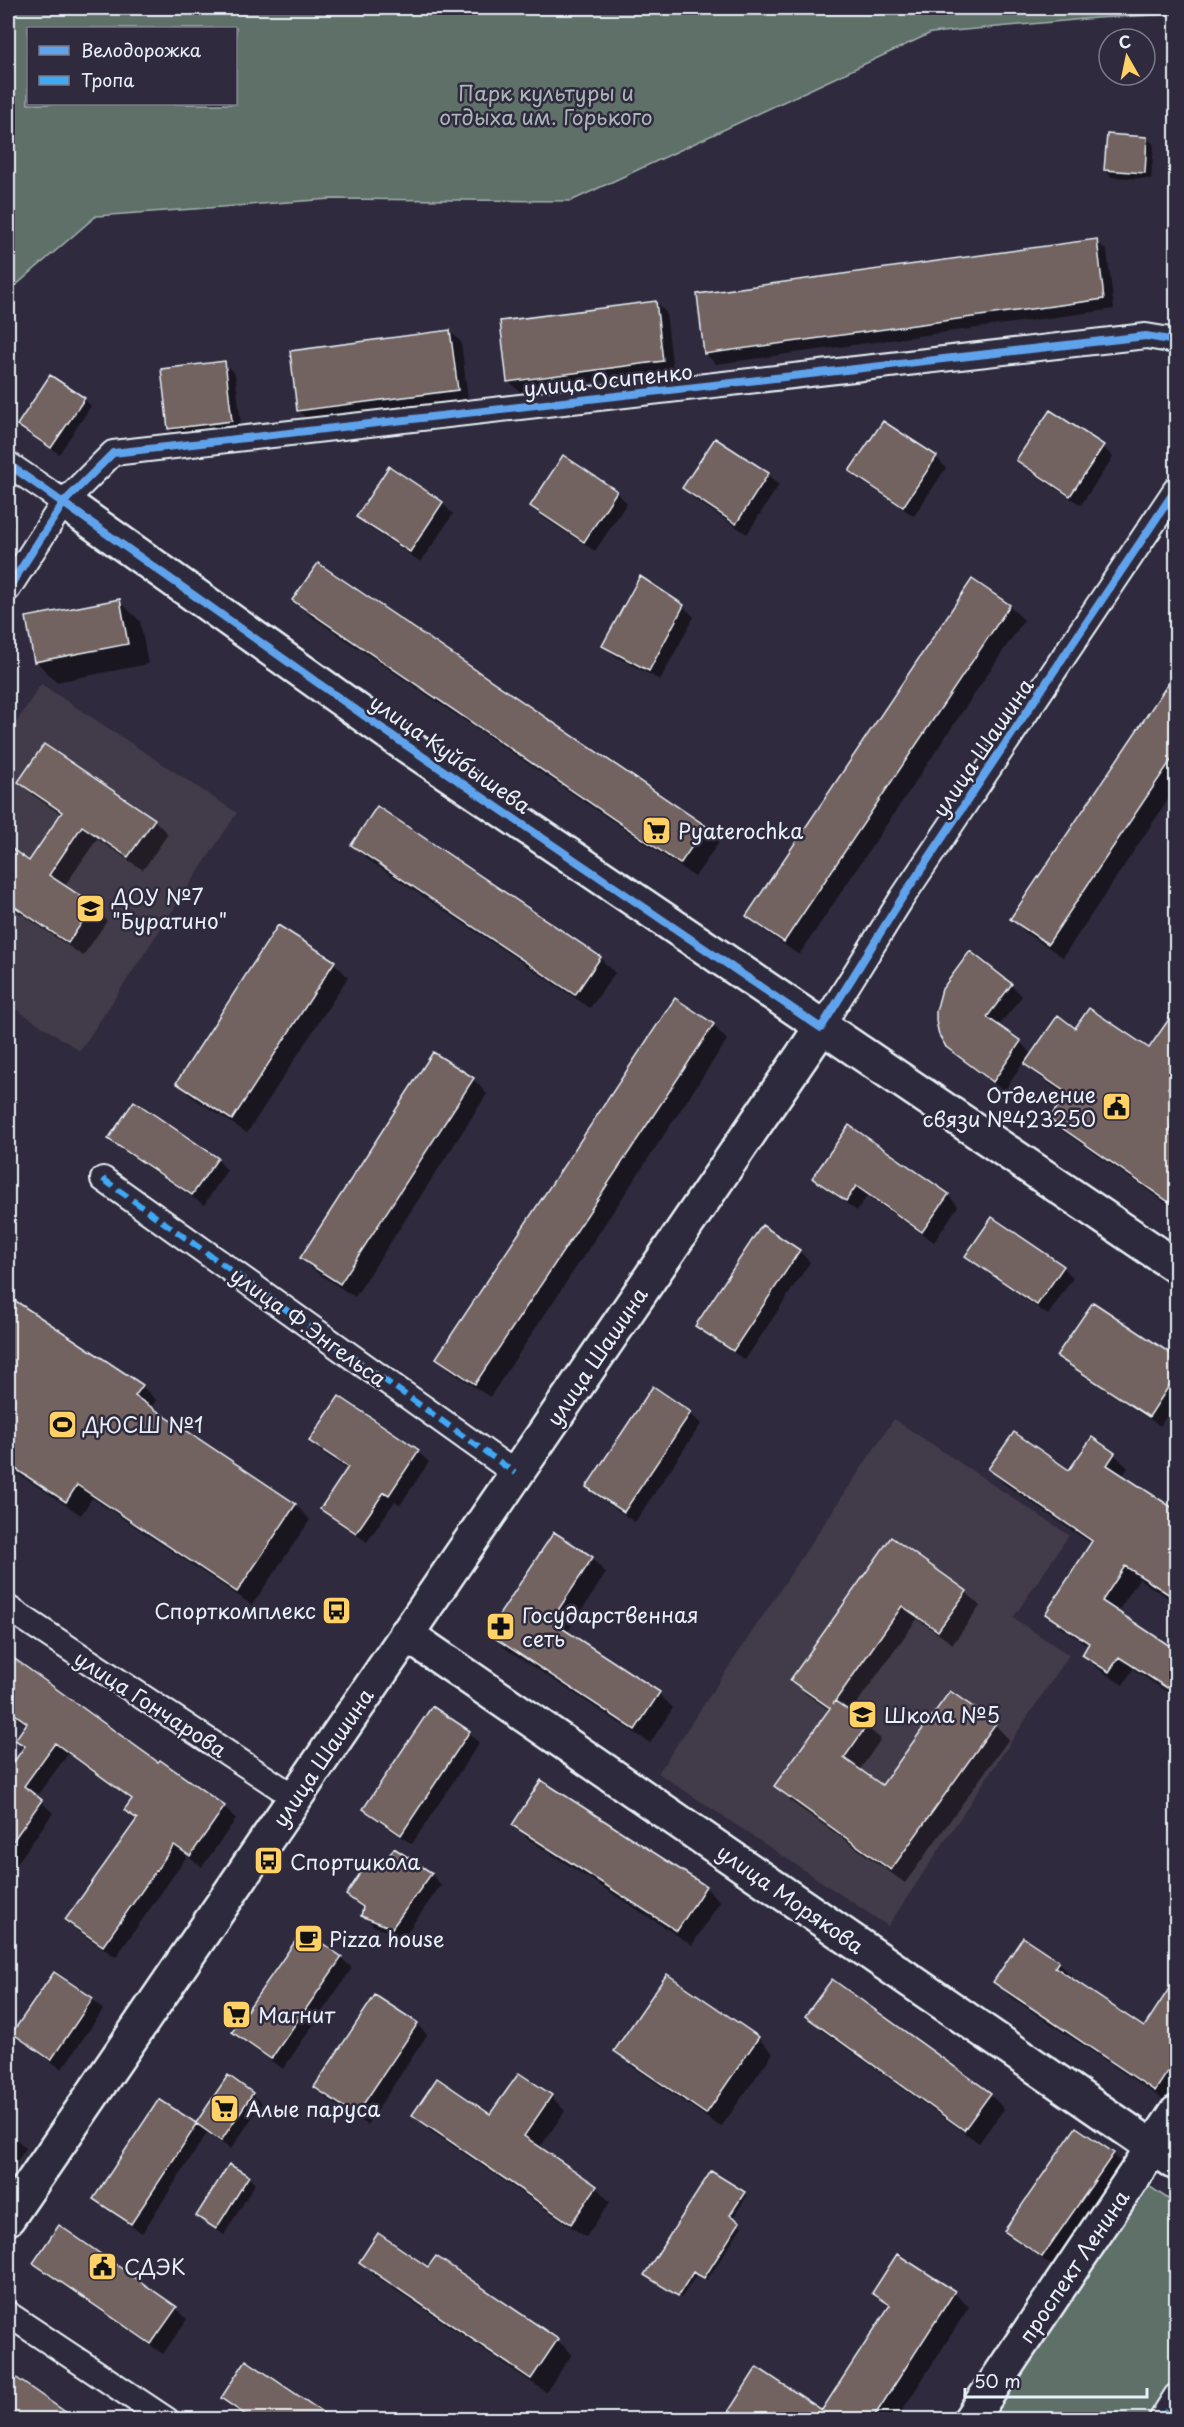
<svg xmlns="http://www.w3.org/2000/svg" width="1184" height="2427" font-family="'Playpen Sans',sans-serif">
<rect width="100%" height="100%" fill="#2f2a3d"/>
<filter id="ink" filterUnits="userSpaceOnUse"><feTurbulence type="fractalNoise" baseFrequency=".0167" numOctaves="2"/><feDisplacementMap in="SourceGraphic" scale="12" xChannelSelector="R" yChannelSelector="G"/><feConvolveMatrix kernelMatrix="1 2 1 2 8 2 1 2 1" color-interpolation-filters="sRGB"/></filter>
<g filter="url(#ink)">
<path fill="#433b48" d="M 41,684 L 237,813 L 80,1051 L 8,1004 L 8,735 Z
M 894,1419 L 1069,1535 L 1013,1618 L 1069,1655 L 888,1926 L 658,1773 Z"/>
<path fill="#5e6f67" stroke="#a3b0b0" stroke-width="1.5" fill-rule="evenodd" d="M 8,8 L 1176,8 L 1176,14 L 1096,18 L 931,33 L 571,201 L 331,199 L 96,216 L 8,292 ZM 28,28 L 236,28 L 236,104 L 28,104 Z
M 1144,2183 L 1176,2204 L 1176,2419 L 982,2420 Z"/>
<path fill="#0007" d="M 1147,138 L 1154,145 L 1151,179 L 1112,177 L 1105,170 Z
M 1096,241 L 1107,251 L 1114,309 L 716,364 L 705,353 Z
M 656,302 L 666,313 L 673,371 L 520,392 L 509,381 Z
M 450,331 L 461,342 L 468,400 L 309,421 L 298,410 Z
M 224,363 L 235,374 L 242,432 L 180,439 L 169,428 Z
M 84,399 L 91,406 L 59,454 L 19,425 Z
M 715,440 L 768,475 L 779,485 L 747,534 L 694,499 L 684,488 Z
M 1103,447 L 1113,457 L 1081,505 L 1029,471 L 1018,460 Z
M 936,457 L 946,468 L 914,516 L 862,481 L 851,471 Z
M 389,468 L 442,503 L 453,514 L 421,562 L 368,527 L 358,517 Z
M 616,492 L 627,503 L 595,551 L 542,517 L 532,506 Z
M 8,516 L 15,523 L 8,535 Z
M 294,600 L 705,827 L 719,842 L 695,877 L 309,615 Z
M 119,601 L 140,621 L 148,664 L 56,682 L 36,661 Z
M 683,606 L 694,617 L 660,680 L 615,656 L 604,646 Z
M 1009,606 L 1024,620 L 799,955 L 763,930 L 748,916 Z
M 1176,675 L 1176,788 L 1063,957 L 1026,933 L 1012,919 Z
M 20,782 L 154,820 L 168,834 L 143,870 L 97,839 L 64,887 L 93,906 L 107,921 L 83,956 L 8,905 L 8,848 L 30,863 L 62,815 L 34,796 Z
M 378,808 L 600,958 L 615,973 L 590,1008 L 367,859 L 353,845 Z
M 279,927 L 334,963 L 348,977 L 247,1133 L 192,1097 L 178,1083 Z
M 1011,985 L 1022,996 L 998,1027 L 1020,1042 L 1032,1055 L 1076,1030 L 1149,1051 L 1176,1011 L 1176,1210 L 1064,1132 L 1051,1119 L 1066,1096 L 1040,1077 L 1024,1062 L 1004,1091 L 959,1058 L 947,1047 Z
M 713,1025 L 727,1040 L 490,1397 L 452,1372 L 438,1358 Z
M 473,1079 L 487,1094 L 355,1297 L 316,1272 L 301,1258 Z
M 110,1139 L 217,1159 L 227,1170 L 204,1205 L 121,1149 Z
M 814,1178 L 948,1195 L 958,1206 L 934,1242 L 867,1196 L 857,1211 L 825,1188 Z
M 762,1227 L 799,1251 L 810,1262 L 745,1360 L 708,1336 L 697,1325 Z
M 967,1256 L 1063,1267 L 1073,1278 L 1048,1315 L 978,1266 Z
M 8,1298 L 142,1386 L 156,1400 L 151,1408 L 296,1505 L 310,1520 L 252,1605 L 92,1498 L 81,1515 L 8,1467 Z
M 1093,1304 L 1176,1359 L 1176,1402 L 1160,1426 L 1069,1366 L 1058,1355 Z
M 339,1398 L 418,1452 L 429,1462 L 400,1505 L 395,1501 L 367,1542 L 333,1519 L 322,1508 L 348,1470 L 321,1452 L 311,1441 Z
M 690,1413 L 701,1424 L 635,1522 L 598,1497 L 588,1487 Z
M 1092,1439 L 1114,1454 L 1128,1468 L 1122,1476 L 1176,1511 L 1176,1603 L 1139,1579 L 1117,1613 L 1176,1651 L 1176,1698 L 1133,1669 L 1123,1685 L 1097,1668 L 1083,1654 L 1089,1646 L 1060,1627 L 1047,1614 L 1092,1544 L 1003,1483 L 990,1469 L 1069,1472 Z
M 891,1539 L 966,1592 L 980,1606 L 953,1644 L 917,1619 L 850,1713 L 881,1739 L 859,1771 L 882,1788 L 995,1725 L 1009,1739 L 905,1883 L 790,1801 L 776,1786 L 830,1711 L 806,1694 L 792,1680 Z
M 592,1559 L 606,1573 L 567,1633 L 659,1694 L 673,1708 L 650,1743 L 503,1647 L 489,1632 Z
M 8,1656 L 158,1764 L 224,1807 L 236,1819 L 202,1867 L 187,1856 L 116,1957 L 79,1932 L 67,1919 L 137,1821 L 126,1810 L 133,1801 L 68,1754 L 36,1797 L 53,1813 L 8,1876 L 8,1772 L 25,1748 L 17,1739 L 28,1726 L 8,1711 Z
M 469,1732 L 479,1743 L 412,1844 L 376,1820 L 365,1809 Z
M 542,1782 L 705,1887 L 720,1902 L 692,1945 L 528,1839 L 514,1824 Z
M 382,1868 L 431,1874 L 441,1885 L 403,1938 L 374,1926 L 363,1915 L 364,1909 L 348,1895 Z
M 341,1958 L 352,1968 L 283,2069 L 245,2043 L 234,2032 Z
M 1058,1962 L 1072,1976 L 1070,1979 L 1144,2029 L 1176,1981 L 1176,2094 L 1170,2104 L 1009,1996 L 995,1981 Z
M 668,1976 L 758,2038 L 773,2053 L 721,2127 L 630,2065 L 616,2050 Z
M 92,1999 L 103,2010 L 62,2069 L 25,2044 L 14,2033 Z
M 807,2016 L 990,2094 L 1004,2109 L 979,2143 L 821,2030 Z
M 417,2024 L 427,2035 L 367,2125 L 326,2098 L 315,2087 Z
M 229,2077 L 252,2094 L 262,2103 L 231,2149 L 207,2133 L 142,2233 L 105,2208 L 95,2199 L 196,2125 Z
M 551,2096 L 565,2111 L 539,2149 L 596,2187 L 610,2202 L 586,2237 L 428,2129 L 414,2115 L 491,2116 Z
M 8,2132 L 26,2148 L 8,2174 Z
M 1113,2154 L 1123,2165 L 1053,2266 L 1016,2241 L 1006,2230 Z
M 248,2177 L 255,2184 L 224,2235 L 198,2216 Z
M 744,2193 L 747,2196 L 733,2218 L 742,2226 L 707,2280 L 697,2274 L 681,2298 L 649,2278 Z
M 59,2227 L 176,2308 L 187,2319 L 163,2354 L 45,2273 L 35,2263 Z
M 898,2256 L 954,2293 L 969,2307 L 896,2420 L 734,2420 L 823,2412 L 890,2308 L 874,2293 Z
M 361,2262 L 429,2269 L 557,2340 L 572,2354 L 546,2392 L 375,2276 Z
M 8,2374 L 74,2420 L 8,2420 Z
M 223,2398 L 331,2420 L 248,2420 Z"/>
<path fill="#736361" stroke="#e8f1f8" stroke-width="1.5" d="M 1107,134 L 1147,137 L 1145,173 L 1104,170 Z
M 1097,239 L 1104,299 L 704,354 L 697,294 Z
M 656,301 L 663,361 L 507,382 L 500,321 Z
M 450,330 L 458,390 L 297,411 L 290,351 Z
M 225,361 L 232,421 L 168,429 L 161,369 Z
M 50,375 L 85,398 L 51,448 L 17,425 Z
M 1050,410 L 1104,445 L 1070,496 L 1016,460 Z
M 883,421 L 937,456 L 903,507 L 849,471 Z
M 715,438 L 769,473 L 736,524 L 682,488 Z
M 563,455 L 617,491 L 584,542 L 530,506 Z
M 389,466 L 443,502 L 410,552 L 356,517 Z
M 318,563 L 706,826 L 680,864 L 292,600 Z
M 640,576 L 684,605 L 649,671 L 602,646 Z
M 972,579 L 1010,605 L 784,942 L 746,916 Z
M 120,599 L 128,644 L 34,662 L 26,617 Z
M 1176,672 L 1176,753 L 1048,944 L 1010,919 Z
M 44,744 L 155,819 L 128,857 L 82,826 L 49,875 L 94,905 L 68,943 L 8,902 L 8,846 L 29,861 L 62,812 L 18,782 Z
M 377,806 L 601,957 L 575,995 L 351,845 Z
M 278,925 L 335,961 L 232,1120 L 176,1083 Z
M 970,951 L 1012,984 L 987,1017 L 1021,1041 L 993,1082 L 946,1047 L 939,1035 L 936,1021 L 936,1011 L 942,989 Z
M 675,998 L 714,1024 L 475,1384 L 436,1358 Z
M 1089,1008 L 1149,1048 L 1176,1009 L 1176,1076 L 1168,1088 L 1176,1094 L 1176,1119 L 1169,1130 L 1176,1135 L 1176,1207 L 1049,1119 L 1067,1093 L 1024,1064 L 1058,1015 L 1075,1028 Z
M 433,1052 L 474,1078 L 340,1284 L 300,1258 Z
M 134,1101 L 218,1158 L 192,1195 L 108,1139 Z
M 849,1125 L 949,1194 L 922,1232 L 856,1186 L 846,1201 L 812,1178 Z
M 992,1217 L 1064,1266 L 1037,1305 L 965,1256 Z
M 762,1225 L 800,1250 L 733,1351 L 695,1326 Z
M 8,1296 L 143,1385 L 135,1396 L 296,1504 L 237,1592 L 77,1485 L 66,1502 L 8,1464 Z
M 1093,1302 L 1176,1357 L 1176,1375 L 1149,1417 L 1056,1356 Z
M 653,1386 L 691,1412 L 624,1512 L 586,1487 Z
M 339,1396 L 419,1450 L 389,1495 L 384,1492 L 356,1533 L 320,1509 L 348,1467 L 309,1441 Z
M 1014,1432 L 1069,1470 L 1092,1437 L 1115,1453 L 1107,1465 L 1176,1510 L 1176,1599 L 1125,1566 L 1102,1601 L 1176,1650 L 1176,1673 L 1167,1688 L 1119,1657 L 1109,1672 L 1082,1655 L 1089,1643 L 1045,1614 L 1092,1541 L 988,1469 Z
M 554,1532 L 593,1557 L 551,1621 L 660,1692 L 635,1730 L 487,1633 Z
M 891,1537 L 967,1591 L 938,1631 L 902,1606 L 833,1704 L 835,1701 L 868,1724 L 844,1758 L 882,1785 L 950,1691 L 996,1723 L 891,1870 L 774,1786 L 830,1708 L 790,1680 Z
M 8,1654 L 158,1762 L 160,1760 L 225,1806 L 190,1856 L 174,1845 L 103,1946 L 65,1920 L 137,1819 L 124,1810 L 132,1799 L 55,1743 L 24,1786 L 42,1800 L 8,1848 L 8,1770 L 25,1746 L 15,1740 L 27,1723 L 8,1709 Z
M 432,1706 L 470,1731 L 401,1835 L 363,1809 Z
M 541,1780 L 706,1886 L 677,1931 L 512,1825 Z
M 394,1848 L 432,1873 L 392,1928 L 361,1916 L 363,1907 L 346,1895 L 370,1858 L 382,1866 Z
M 303,1930 L 342,1957 L 271,2059 L 232,2032 Z
M 1023,1937 L 1059,1961 L 1055,1967 L 1144,2027 L 1176,1978 L 1176,2059 L 1155,2091 L 993,1982 Z
M 54,1972 L 93,1998 L 51,2060 L 12,2033 Z
M 667,1974 L 759,2037 L 706,2114 L 614,2051 Z
M 832,1979 L 991,2093 L 964,2130 L 805,2016 Z
M 375,1995 L 418,2023 L 356,2115 L 314,2087 Z
M 519,2073 L 552,2095 L 524,2136 L 597,2186 L 571,2224 L 412,2115 L 437,2078 L 490,2114 Z
M 228,2075 L 253,2093 L 221,2141 L 197,2124 L 131,2224 L 93,2199 L 159,2099 L 196,2123 Z
M 1076,2127 L 1114,2153 L 1042,2257 L 1004,2231 Z
M 229,2164 L 249,2176 L 216,2229 L 196,2216 Z
M 711,2171 L 745,2192 L 730,2215 L 740,2222 L 704,2278 L 693,2272 L 678,2296 L 644,2275 Z
M 59,2225 L 177,2307 L 151,2344 L 33,2263 Z
M 378,2233 L 428,2267 L 436,2256 L 558,2339 L 531,2379 L 359,2262 Z
M 897,2254 L 955,2291 L 872,2420 L 723,2420 L 757,2367 L 822,2410 L 890,2305 L 872,2293 Z
M 246,2360 L 334,2420 L 253,2420 L 221,2398 Z
M 8,2372 L 77,2420 L 8,2420 Z"/>
<g fill="none" stroke-linecap="round" stroke-linejoin="round">
<defs>
<path id="street" d="M 8,464 L 64,502
M 8,589 L 64,502 L 113,453 L 1146,336 L 1176,341
M 821,1028 L 902,898 L 1176,489
M 103,1179 L 515,1473
M 8,1608 L 294,1797
M 8,2314 L 167,2420
M 1161,2420 L 1176,2396"/>
<path id="secondary" d="M 64,502 L 400,741 L 1176,1266
M 406,1634 L 1176,2163
M 8,2218 L 821,1028
M 970,2420 L 1176,2113"/>
</defs>
<use href="#street" stroke="#e8f1f8" stroke-width="28"/>
<use href="#secondary" stroke="#e8f1f8" stroke-width="38"/>
<use href="#street" stroke="#2f2a3d" stroke-width="24"/>
<use href="#secondary" stroke="#2f2a3d" stroke-width="33"/>
<path stroke="#3fa9f5" stroke-width="6" stroke-dasharray="12 6" stroke-linecap="butt" d="M 103,1179 L 515,1473
M 1161,2420 L 1176,2396"/>
<defs>
<path id="cycleway" d="M 8,464 L 400,741 L 821,1028 L 902,898 L 1176,489
M 8,589 L 64,502 L 113,453 L 1146,336 L 1176,341"/>
</defs>
<use href="#cycleway" stroke="#2f2a3d" stroke-width="11"/>
<use href="#cycleway" stroke="#60a3ed" stroke-width="8"/>
</g>
</g>
<defs>
<symbol id="supermarket-square" viewBox="-11 -11 22 22"><rect x="-9" y="-9" width="18" height="18" rx="4" fill="#ffd166" stroke="#2f2a3d"/><path d="M-6-5.5h2.5l.6 2H6L4.5 2H-2.5L-4.4-4H-6ZM-1.5 3.2a1.3 1.3 0 1 0 .1 0ZM3 3.2a1.3 1.3 0 1 0 .1 0Z" fill="#111"/></symbol>
<symbol id="school-square" viewBox="-11 -11 22 22"><rect x="-9" y="-9" width="18" height="18" rx="4" fill="#ffd166" stroke="#2f2a3d"/><path d="M0-5L7-2L0 1L-7-2ZM-4 1L0 2.5L4 1V4Q0 6-4 4Z" fill="#111"/></symbol>
<symbol id="civic-square" viewBox="-11 -11 22 22"><rect x="-9" y="-9" width="18" height="18" rx="4" fill="#ffd166" stroke="#2f2a3d"/><path d="M-.6-6.5H3V-4.5H.6V-3L4-1V1h2V6H-6V1h2V-1L-.6-3ZM-1.2 2.5V6h2.4V2.5Z" fill="#111"/></symbol>
<symbol id="stadium-square" viewBox="-11 -11 22 22"><rect x="-9" y="-9" width="18" height="18" rx="4" fill="#ffd166" stroke="#2f2a3d"/><path d="M0-5a6.5 5 0 1 0 0 10a6.5 5 0 1 0 0-10ZM-3.5-1.8h7v3.6h-7Z" fill="#111"/></symbol>
<symbol id="bus-square" viewBox="-11 -11 22 22"><rect x="-9" y="-9" width="18" height="18" rx="4" fill="#ffd166" stroke="#2f2a3d"/><path d="M-5-6H5V4H4V6H2V4H-2V6H-4V4H-5ZM-3.5-4V0h7V-4ZM-3.5 1.2v1.5H-2V1.2ZM2 1.2v1.5H3.5V1.2Z" fill="#111"/></symbol>
<symbol id="pharmacy-square" viewBox="-11 -11 22 22"><rect x="-9" y="-9" width="18" height="18" rx="4" fill="#ffd166" stroke="#2f2a3d"/><path d="M-2-6h4v4h4v4h-4v4h-4v-4h-4v-4h4Z" fill="#111"/></symbol>
<symbol id="cafe-square" viewBox="-11 -11 22 22"><rect x="-9" y="-9" width="18" height="18" rx="4" fill="#ffd166" stroke="#2f2a3d"/><path d="M-5.5-4.5H6V0H3Q3 3.5 0 3.5H-2.5Q-5.5 3.5-5.5 0ZM3-3.2v2h1.7v-2ZM-6 4.5H4V6H-6Z" fill="#111"/></symbol>
</defs>
<g fill-rule="evenodd">
<use href="#supermarket-square" x="640" y="814" width="33" height="33"/>
<use href="#school-square" x="74" y="892" width="33" height="33"/>
<use href="#civic-square" x="1100" y="1090" width="33" height="33"/>
<use href="#stadium-square" x="46" y="1408" width="33" height="33"/>
<use href="#bus-square" x="320" y="1594" width="33" height="33"/>
<use href="#pharmacy-square" x="484" y="1610" width="33" height="33"/>
<use href="#school-square" x="846" y="1698" width="33" height="33"/>
<use href="#bus-square" x="252" y="1844" width="33" height="33"/>
<use href="#cafe-square" x="292" y="1922" width="33" height="33"/>
<use href="#supermarket-square" x="220" y="1998" width="33" height="33"/>
<use href="#supermarket-square" x="208" y="2092" width="33" height="33"/>
<use href="#civic-square" x="86" y="2250" width="33" height="33"/>
</g>
<g text-anchor="middle" dominant-baseline="central" stroke-width="5" stroke-linejoin="round" paint-order="stroke">
<g font-size="21" fill="#aab6b7" stroke="#2f2a3d">
<text x="546" y="92">Парк культуры и<tspan x="546" dy="24">отдыха им. Горького</tspan></text>
</g>
<g font-size="21" fill="#e8f1f8" stroke="#2f2a3d">
<text transform="translate(608 379) rotate(-6)">улица Осипенко</text>
<text transform="translate(982 747) rotate(-56)">улица Шашина</text>
<text transform="translate(451 753) rotate(35)">улица Куйбышева</text>
<text transform="translate(309 1326) rotate(36)">улица Ф.Энгельса</text>
<text transform="translate(596 1356) rotate(-56)">улица Шашина</text>
<text transform="translate(151 1703) rotate(33)">улица Гончарова</text>
<text transform="translate(322 1757) rotate(-56)">улица Шашина</text>
<text transform="translate(791 1898) rotate(35)">улица Морякова</text>
<text transform="translate(1073 2266) rotate(-56)">проспект Ленина</text>
</g>
<g font-size="21" fill="#e8f1f8" stroke="#2f2a3d" text-anchor="start">
<text x="678" y="830">Pyaterochka</text>
<text x="112" y="896">ДОУ №7<tspan x="112" dy="24">"Буратино"</tspan></text>
<text x="1096" y="1094" text-anchor="end">Отделение<tspan x="1096" dy="24">связи №423250</tspan></text>
<text x="83" y="1424">ДЮСШ №1</text>
<text x="316" y="1610" text-anchor="end">Спорткомплекс</text>
<text x="522" y="1614">Государственная<tspan x="522" dy="24">сеть</tspan></text>
<text x="884" y="1714">Школа №5</text>
<text x="290" y="1861">Спортшкола</text>
<text x="329" y="1938">Pizza house</text>
<text x="258" y="2014">Магнит</text>
<text x="246" y="2108">Алые паруса</text>
<text x="124" y="2266">СДЭК</text>
</g>
</g>
<rect width="1184" height="2427" fill="none" stroke="#2f2a3d" stroke-width="30"/>
<rect x="15" y="15" width="1154" height="2397" fill="none" stroke="#e8f1f8" stroke-width="2" filter="url(#ink)"/>
<rect x="27" y="27" width="210" height="78" fill="#2f2a3d" stroke="#797a88" stroke-width="1.5"/>
<rect x="39" y="46" width="30" height="9" fill="#60a3ed" stroke="#797a88" stroke-width="1.5"/>
<text x="81" y="57" font-size="18" fill="#e8f1f8">Велодорожка</text>
<rect x="39" y="76" width="30" height="9" fill="#3fa9f5" stroke="#797a88" stroke-width="1.5"/>
<text x="81" y="87" font-size="18" fill="#e8f1f8">Тропа</text>
<g transform="translate(1127 57) rotate(351)"><circle r="28" fill="#2f2a3d" stroke="#797a88" stroke-width="1.5"/>
<path d="M0-4.5L10 22L0 15L-10 22Z" fill="#ffd166"/>
<text y="-9" font-size="16" font-weight="bold" text-anchor="middle" fill="#e8f1f8">С</text>
</g>
<path d="M965 2388v9h182v-9" fill="none" stroke="#e8f1f8" stroke-width="3"/>
<text x="974" y="2388" font-size="18" fill="#e8f1f8" stroke="#2f2a3d" stroke-width="4.5" paint-order="stroke">50 m</text>
</svg>
